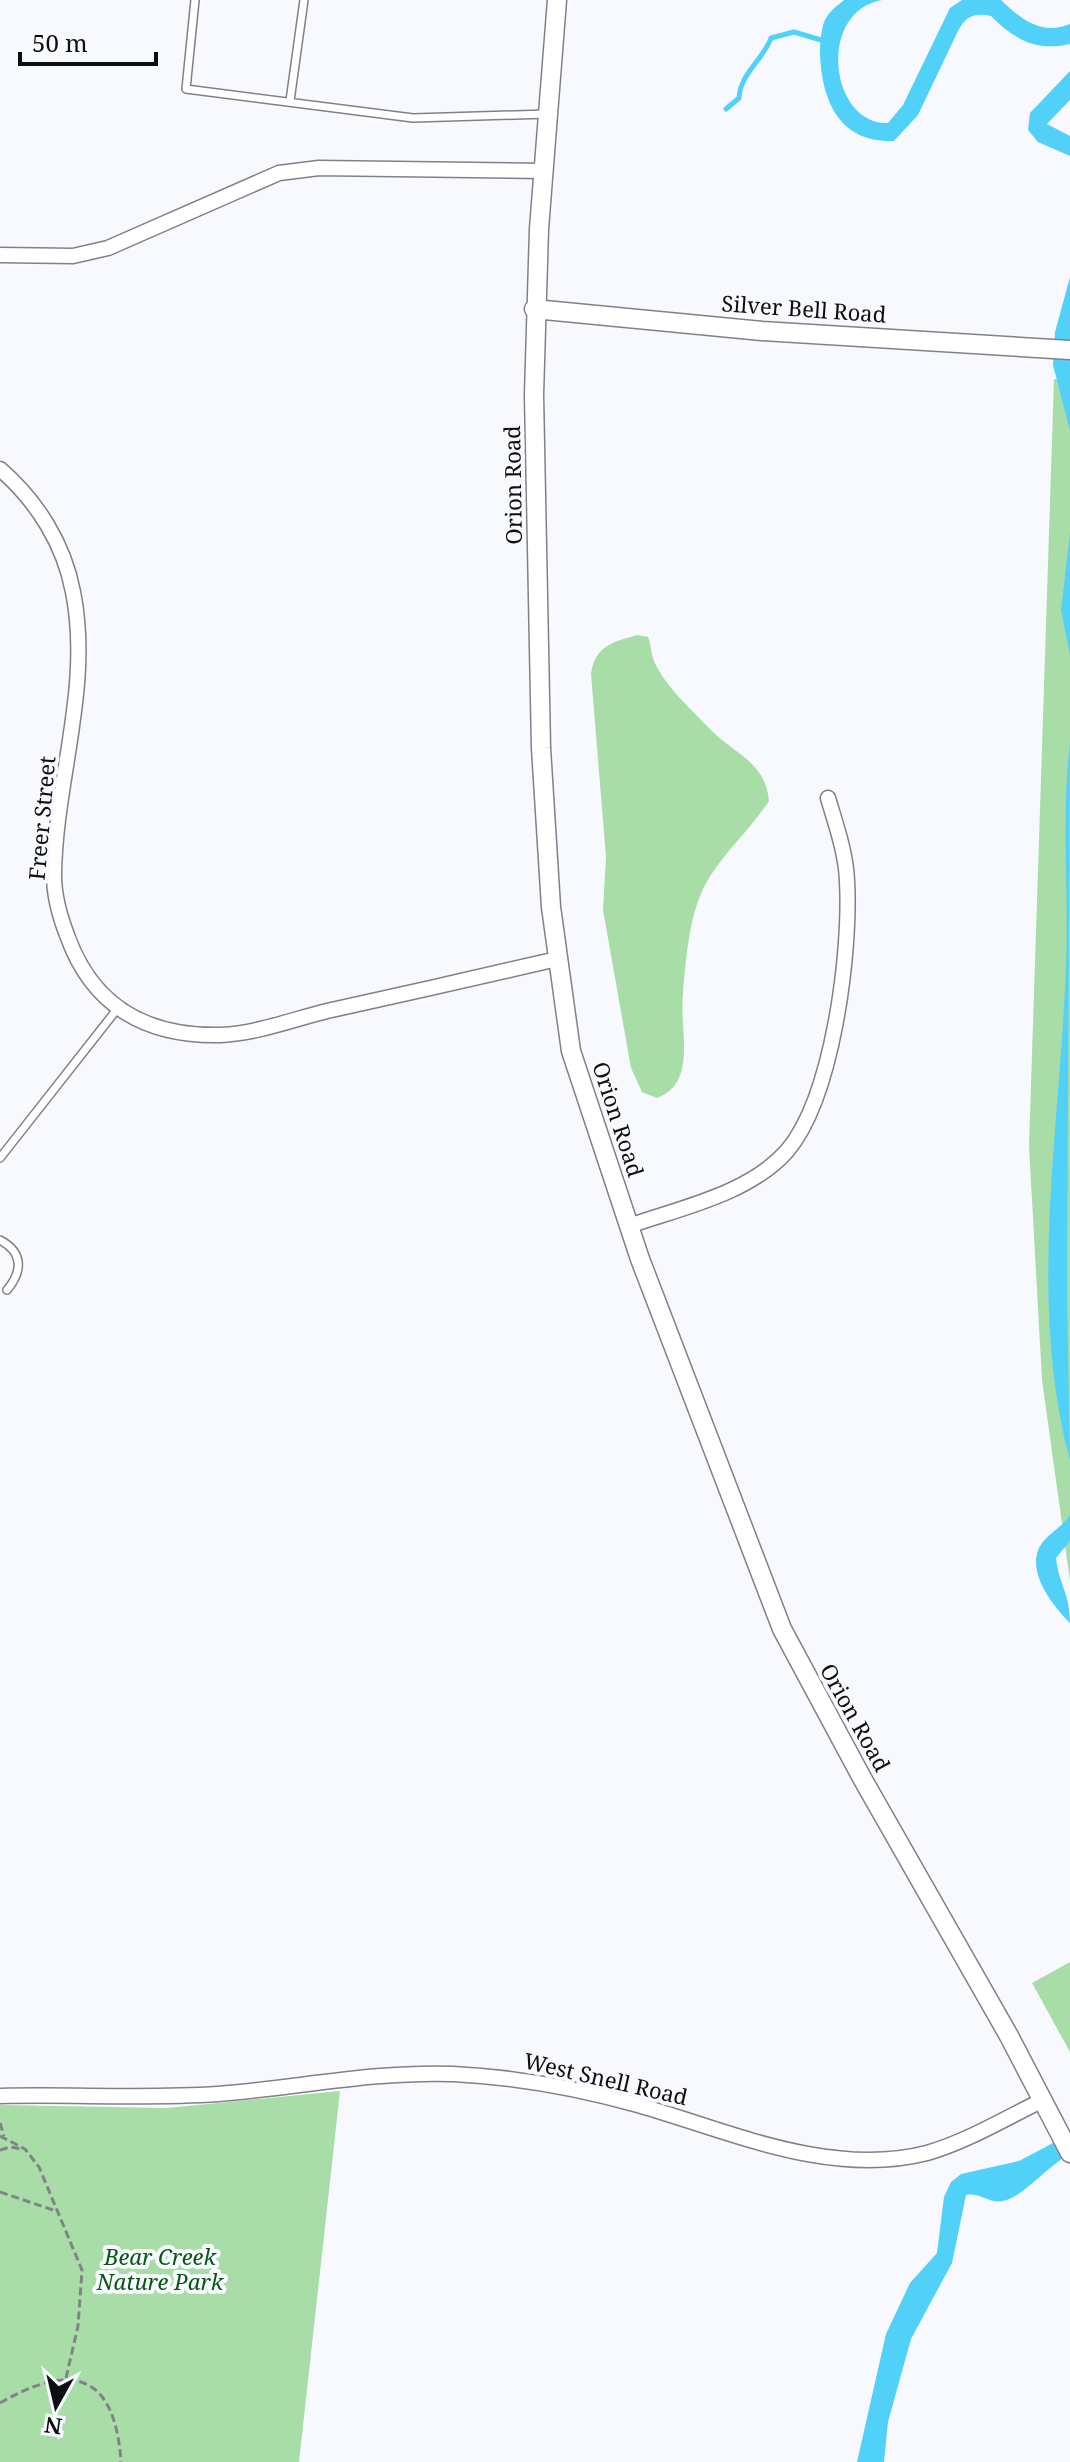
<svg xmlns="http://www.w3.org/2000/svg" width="1070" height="2462" font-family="'Noto Serif',serif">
<rect width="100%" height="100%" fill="#f8f9ff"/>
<path fill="#a8dda8" d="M 1054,379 L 1070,382 L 1070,1581 L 1042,1380 L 1029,1146 Z
M 638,635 L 648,637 C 651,644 651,653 654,661 C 665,686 690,708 709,728 C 734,755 765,760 769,801 C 750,830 722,854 705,885 C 689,916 686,959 683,993 C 679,1030 698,1083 657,1098 L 642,1092 L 631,1068 L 603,910 L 606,857 L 591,674 C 595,646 612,642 638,635 Z
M 1070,1962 L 1070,2052 L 1032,1983 Z
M 340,2091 L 299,2462 L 0,2462 L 0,2105 L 167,2108 Z"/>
<path fill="#51d1f8" d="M 844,0 L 882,0 C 816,12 830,125 888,123 L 903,105 L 950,8 L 962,0 L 1001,0 C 1021,19 1041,36 1070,24 L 1070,44 C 1036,52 1014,39 991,16 C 974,12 965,17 958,31 L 918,115 L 894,141 C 840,143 822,102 820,54 C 820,44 821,26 826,18 C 830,11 838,5 844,0 Z
M 1070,71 L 1070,100 L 1047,124 L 1070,136 L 1070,156 L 1038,142 L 1028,130 L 1030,113 Z
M 1070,277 L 1070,431 L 1053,365 L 1055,332 Z
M 1070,533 L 1070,655 L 1061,610 Z
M 1070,743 L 1067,1292 L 1070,1461 C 1027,1300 1060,1131 1066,967 C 1069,892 1061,818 1070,743 Z
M 1070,1515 L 1070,1541 L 1056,1558 C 1059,1585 1070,1593 1070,1623 C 1054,1607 1027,1574 1039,1548 C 1046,1534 1062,1528 1070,1515 Z
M 1070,2134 L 1070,2154 C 1048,2165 1024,2197 1003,2201 C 989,2204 980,2192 966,2195 L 952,2263 L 911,2339 L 888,2422 L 884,2462 L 857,2462 L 886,2334 L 910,2283 L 937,2253 L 944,2197 L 951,2182 L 961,2174 L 1019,2161 Z"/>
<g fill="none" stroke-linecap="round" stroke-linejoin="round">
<path stroke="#51d1f8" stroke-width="5" d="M 726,109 L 739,98 C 740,74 763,60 771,38 L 794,32 L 821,40"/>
<defs>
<path id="service" d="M 195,0 L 186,89 L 413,118 L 547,114
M 290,101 L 304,0
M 0,1158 L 118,1008
M 0,1240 C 23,1252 23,1271 7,1290"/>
<path id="minor" d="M 0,255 L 73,256 L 108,248 L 279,173 L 319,168 L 545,171
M 0,469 C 37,501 64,544 73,592 C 92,687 55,781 54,875 C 54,894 60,917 67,935 C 92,1006 146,1037 221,1035 C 258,1033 291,1020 327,1011 C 404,994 480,977 557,959
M 629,1226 C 680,1208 749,1194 787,1151 C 833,1097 851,952 847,881 C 846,853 836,825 828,798
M 0,2096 C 73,2094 145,2099 218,2094 C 296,2088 375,2071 453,2074 C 516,2077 577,2088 638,2105 C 729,2131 830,2178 927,2153 C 966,2142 1006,2118 1043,2100"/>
<path id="tertiary" d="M 557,0 L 539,229 L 534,395 L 541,748 L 551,907 L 571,1051 L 640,1259 L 782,1629 L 862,1778 L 1009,2036 L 1070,2153
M 534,309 L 762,331 L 1070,350"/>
</defs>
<use href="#service" stroke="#808089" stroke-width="10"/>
<use href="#minor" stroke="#808089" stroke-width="17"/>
<use href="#tertiary" stroke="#808089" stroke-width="21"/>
<path stroke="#828388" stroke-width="3" stroke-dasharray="8 4" stroke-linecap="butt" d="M 0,2123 L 4,2136
M 0,2136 L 25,2149 L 39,2167 L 82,2270 L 78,2326 L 66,2378
M 0,2150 L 10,2147 L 23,2149
M 0,2192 L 56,2211
M 0,2403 C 73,2361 115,2374 121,2462"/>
<use href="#service" stroke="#fff" stroke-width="7"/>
<use href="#minor" stroke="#fff" stroke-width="14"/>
<use href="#tertiary" stroke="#fff" stroke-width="18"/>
</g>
<g text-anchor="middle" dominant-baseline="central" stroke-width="8" stroke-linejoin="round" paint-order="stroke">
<g font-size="22" fill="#0d0e11" stroke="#f8f9ff">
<text transform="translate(804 308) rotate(4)">Silver Bell Road</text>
<text transform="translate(512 485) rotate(-91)">Orion Road</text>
<text transform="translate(41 818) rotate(-85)">Freer Street</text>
<text transform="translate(619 1119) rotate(72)">Orion Road</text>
<text transform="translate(856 1717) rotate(61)">Orion Road</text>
<text transform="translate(606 2078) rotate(13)">West Snell Road</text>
</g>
<g font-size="22" font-style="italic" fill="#055714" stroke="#f8f9ff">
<text x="160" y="2256">Bear Creek<tspan x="160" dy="25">Nature Park</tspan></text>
</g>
</g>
<g transform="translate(56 2406) rotate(188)" stroke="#f8f9ff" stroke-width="6" paint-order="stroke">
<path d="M0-6L14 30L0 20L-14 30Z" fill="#0d0e11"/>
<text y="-12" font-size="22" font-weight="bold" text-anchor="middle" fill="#0d0e11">N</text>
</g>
<path d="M20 52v12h136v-12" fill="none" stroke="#0d0e11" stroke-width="4"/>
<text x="32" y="52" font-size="24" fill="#0d0e11" stroke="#f8f9ff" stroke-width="6" paint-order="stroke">50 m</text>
</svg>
